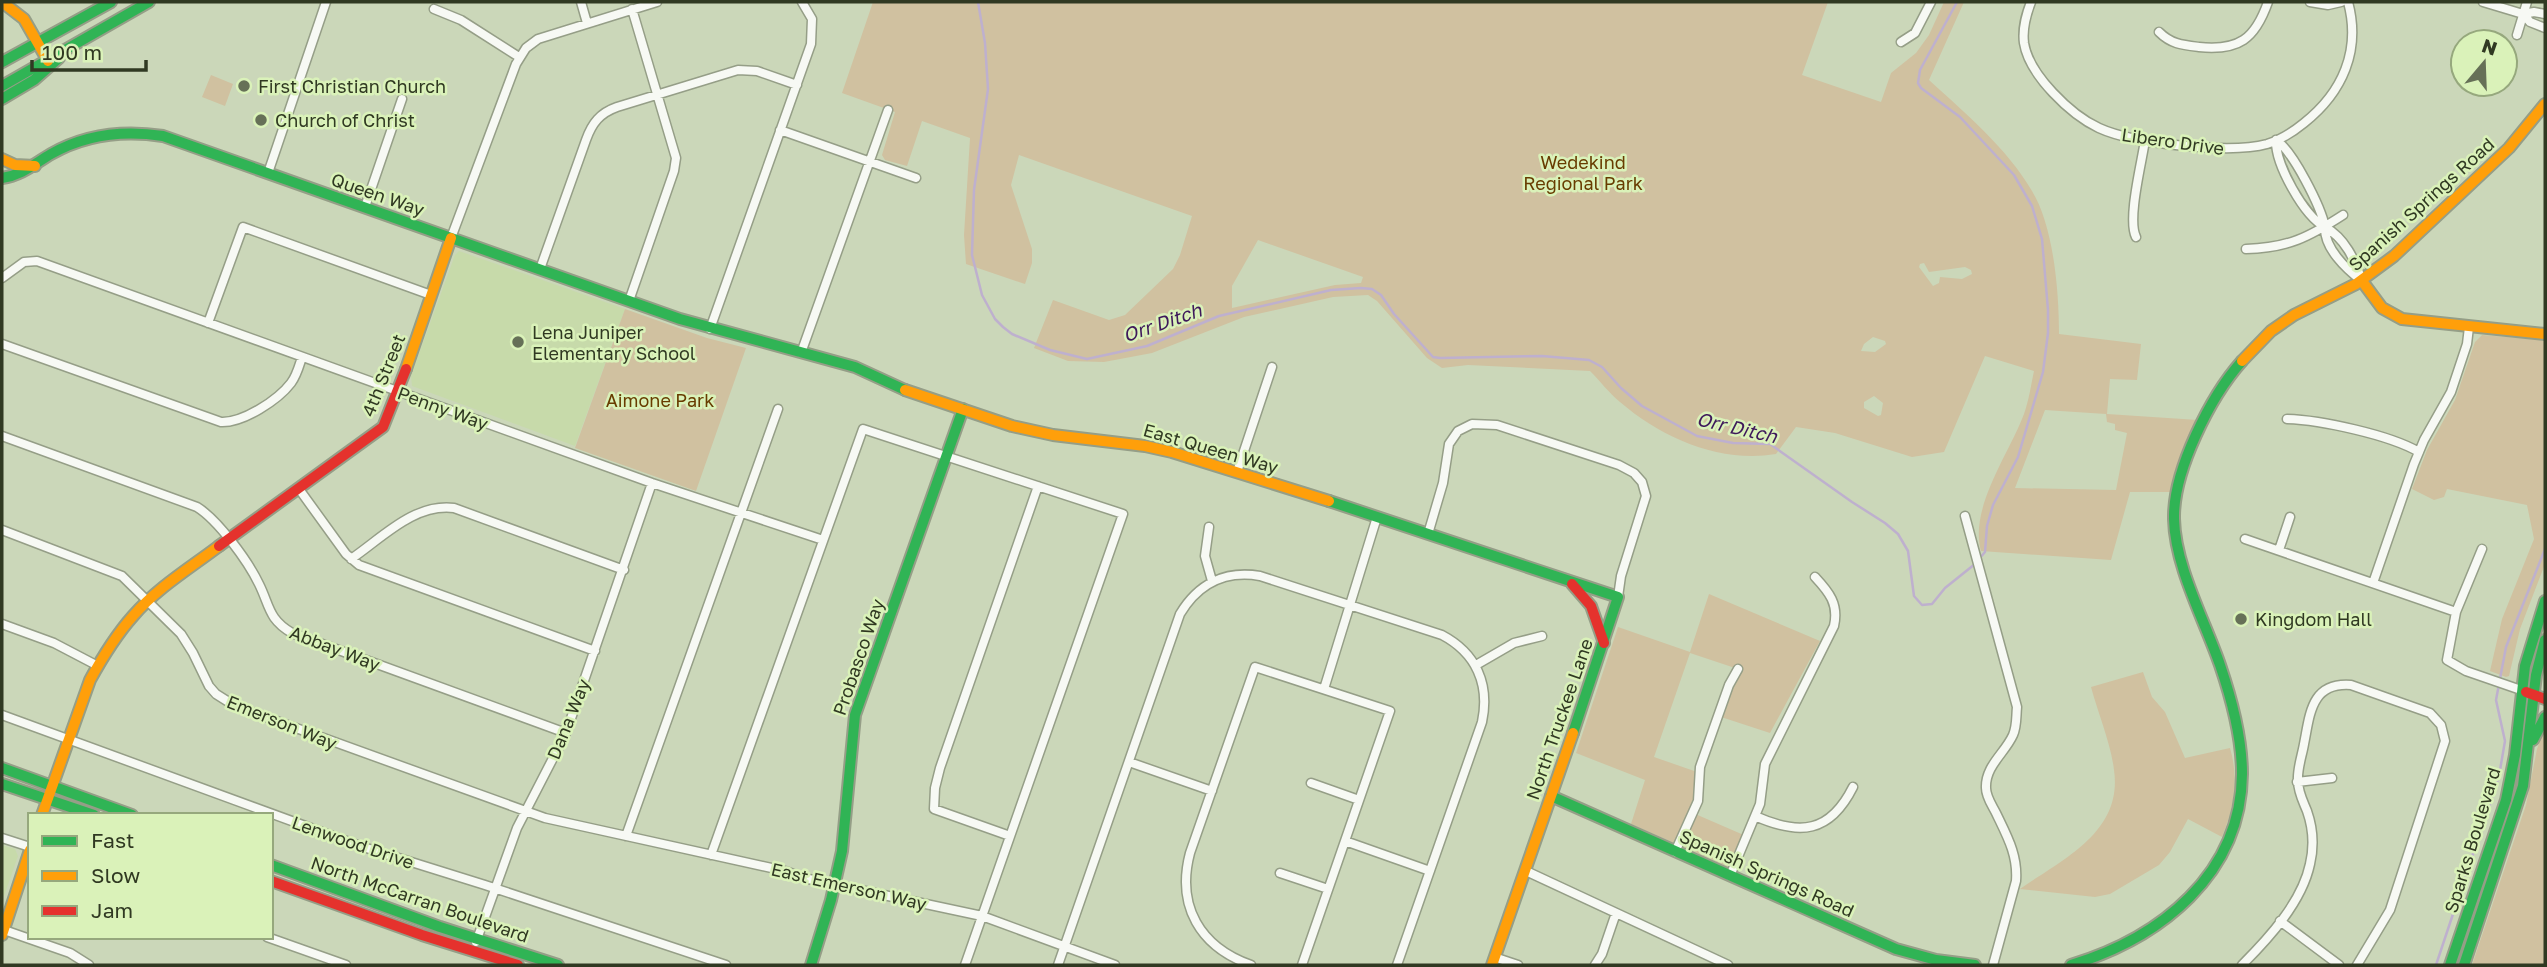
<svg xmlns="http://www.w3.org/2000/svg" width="2547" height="967" font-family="'Golos Text',sans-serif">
<rect width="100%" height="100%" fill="#cbd7b9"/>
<path fill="#c7daaa" d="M 459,251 L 625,309 L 575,446 L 412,386 L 411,376 L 455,255 Z
M 2,845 L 15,849 L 18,856 L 2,902 Z"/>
<path fill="#d0c1a0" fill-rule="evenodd" d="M 873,2 L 1828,2 L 1802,75 L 1881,102 L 1891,73 L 1916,53 L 1929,35 L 1944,2 L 1964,2 L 1929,80 C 1965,113 2007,148 2032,191 C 2054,227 2059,293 2059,334 L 2141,344 L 2137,380 L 2110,379 L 2107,414 L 2198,420 L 2172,492 L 2130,492 L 2111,560 L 1981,551 C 1969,508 2009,454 2024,414 C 2029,400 2031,385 2034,371 L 1985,356 L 1944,452 L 1912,457 L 1835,433 L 1796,427 L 1776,454 C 1720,463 1663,439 1620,402 C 1609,393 1600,381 1590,371 L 1468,365 L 1442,368 L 1427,358 L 1377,301 L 1368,295 L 1333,297 L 1244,317 L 1152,353 L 1104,362 L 1068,361 L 1034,348 L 1053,300 L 1109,320 L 1125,315 L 1173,269 L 1180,255 L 1192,216 L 1019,155 L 1011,185 L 1032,249 L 1032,263 L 1025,284 L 966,264 L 964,235 L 970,138 L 922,121 L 907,166 L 885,160 L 882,155 L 895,112 L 842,93 ZM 1258,240 L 1363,277 L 1361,283 L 1335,285 L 1232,308 L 1232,286 ZM 1924,263 L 1929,272 L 1965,267 L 1971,270 L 1972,274 L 1962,279 L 1940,277 L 1939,283 L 1933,286 L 1919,267 L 1920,264 ZM 1873,337 L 1885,341 L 1886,344 L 1875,352 L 1861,351 L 1864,344 ZM 1874,396 L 1883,403 L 1881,415 L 1878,416 L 1864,408 L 1864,402 ZM 2045,410 L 2106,414 L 2107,422 L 2115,424 L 2115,430 L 2127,433 L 2116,490 L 2015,488 Z
M 211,75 L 233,84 L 225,106 L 202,97 Z
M 625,309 L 707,338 L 746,348 L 696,491 L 575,448 Z
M 2482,335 L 2545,340 L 2545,564 L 2520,629 L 2509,676 L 2506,677 L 2490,671 L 2502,619 L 2534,539 L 2527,505 L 2447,489 L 2444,497 L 2434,500 L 2412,489 L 2427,450 L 2455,400 L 2475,342 Z
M 1709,594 L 1820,641 L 1770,733 L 1718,716 L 1738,669 L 1690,653 L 1654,757 L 1700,773 L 1693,813 L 1746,836 L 1733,869 L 1631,824 L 1645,780 L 1576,753 L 1618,627 L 1690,652 Z
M 2143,672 L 2152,697 L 2165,712 L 2185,758 L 2230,748 C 2239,779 2234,808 2222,837 L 2188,819 L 2170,852 L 2159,865 L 2110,894 L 2095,897 L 2020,889 C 2063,859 2123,832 2114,770 C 2111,744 2098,713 2091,687 Z
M 2545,727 L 2545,965 L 2472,965 L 2526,805 L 2537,749 Z"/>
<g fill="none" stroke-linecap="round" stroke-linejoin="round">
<path stroke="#beb0ce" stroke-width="2.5" d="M 978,2 L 985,43 L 988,89 L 974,190 L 972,255 L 982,295 L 995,319 L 1003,327 L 1012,334 L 1050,350 L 1087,359 L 1147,346 L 1219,316 L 1331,290 L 1361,288 L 1372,289 L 1381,295 L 1394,314 L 1433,357 L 1440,358 L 1542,356 L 1589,360 L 1602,367 L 1621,388 L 1642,406 L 1697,436 L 1733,443 L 1770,444 L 1852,502 L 1885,523 L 1898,534 L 1908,551 L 1914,596 L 1922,605 L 1932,604 L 1945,588 L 1975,564
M 1957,2 L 1920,70 L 1918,83 L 1921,88 L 1960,117 L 2014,175 L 2032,206 L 2042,239 L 2048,310 L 2048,333 L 2043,372 L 2018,457 L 1993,505 L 1987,526 L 1985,552 L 1979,559
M 2436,965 L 2499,776 L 2505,741 L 2496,700 L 2506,647 L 2545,549"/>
<defs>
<path id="street" d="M 581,2 L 587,23
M 2031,2 C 2026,15 2022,28 2024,43 C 2029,75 2071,115 2099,128 C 2134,144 2231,154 2267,144 C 2280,140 2293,132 2304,123 C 2343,92 2361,50 2348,2
M 2310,2 L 2328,5 L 2341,2
M 2483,2 L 2523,14 L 2534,12 L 2545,14
M 434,9 L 461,20 L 519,57
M 2523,14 L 2530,22 L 2545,28
M 2159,32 C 2171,44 2182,45 2199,47 C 2239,51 2255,39 2268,2
M 2517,35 L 2527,2
M 1901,42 L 1915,33 L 1931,2
M 780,130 L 916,178
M 2276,140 C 2275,164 2304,216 2325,227 C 2324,248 2346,269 2362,281
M 2276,140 C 2293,151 2321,207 2325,227 C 2345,238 2355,260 2362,281
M 268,173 L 326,2
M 365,207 L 402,99
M 2136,237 C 2127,219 2142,162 2145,140
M 451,238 L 516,64 L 526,48 L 538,39 L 657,2
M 2246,249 C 2288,248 2309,237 2343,215
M 540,269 L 586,140 C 592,123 600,113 617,107 L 738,70 L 757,71 L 797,85
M 2,278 L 24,262 L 37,261 L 652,483 L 823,540
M 629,301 L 674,171 L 676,158 L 632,9
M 208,323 L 243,227 L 431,295
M 710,329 L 811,44 L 812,19 L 802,2
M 2,344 L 221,422 C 243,423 278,400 291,383 C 297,375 299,366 302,357
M 801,353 L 888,110
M 2287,419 C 2321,420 2390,435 2419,452
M 2,436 L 197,507 C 218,520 248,561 259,584 C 270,606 268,619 292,633 L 566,733
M 1237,472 L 1272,367
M 299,489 L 346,554 L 359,565 L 595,651
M 1965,516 L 2017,707 C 2016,717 2017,726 2013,735 C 2005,753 1985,766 1986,788 C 1986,797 1992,805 1996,813 C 2007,836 2018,855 2016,881 L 1993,965
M 1209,527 L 1205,556 L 1212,581
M 2,530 L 122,576 L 181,634 L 193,653 L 209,686 L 216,694 L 235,706 L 545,818 L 785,871 L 804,878 L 982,916 L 1115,965
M 1428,534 L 1443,483 L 1449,444 L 1458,431 L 1472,424 L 1497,425 L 1619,465 L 1634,473 L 1642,482 L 1646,496 L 1621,576 L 1618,597
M 2245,539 L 2456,612
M 2482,549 L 2456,612 L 2447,660 L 2466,671 L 2521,690
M 2279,550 L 2290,517
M 351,559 C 382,538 414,503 454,508 L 624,570
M 2373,583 L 2414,464 L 2424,440 L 2451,392 L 2467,344 L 2469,327
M 2,624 L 54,643 L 98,666
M 1476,665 L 1514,643 L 1542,636
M 1324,689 L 1377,517
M 2,715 L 360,846 L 485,885 L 726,965
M 1129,762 L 1212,791
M 2297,782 L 2332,778
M 1311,783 L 1359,800
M 1755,816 C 1800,836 1830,833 1853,787
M 626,836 L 778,409
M 1010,836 L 934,809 L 935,788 L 940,768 L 1038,486
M 2,838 L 30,847
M 1345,841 L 1430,871
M 1675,852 L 1698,801 L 1700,767 L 1729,685 L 1738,669
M 711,855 L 863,429 L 1123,514 L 965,965
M 1526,871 L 1728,965
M 1280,873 L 1328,889
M 1730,876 L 1760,804 L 1765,764 L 1834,626 C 1839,604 1829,592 1815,577
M 2280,921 L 2339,965
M 4,930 L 70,953 L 89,965
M 267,937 L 346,965
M 476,942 L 517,828 L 566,733 L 652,483
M 1494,957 L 1518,965
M 1058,965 L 1180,614 C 1198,584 1225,570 1260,576 L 1442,635 C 1476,653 1490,684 1482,722 L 1397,965
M 1251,965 C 1200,947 1176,906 1190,853 L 1255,667 L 1390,711 L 1302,965
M 1595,965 L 1602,954 L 1616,913
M 2242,965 C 2269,938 2302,902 2310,864 C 2314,847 2313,828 2307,811 C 2303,801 2298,792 2298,781 C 2297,769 2302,756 2304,744 C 2310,714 2311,682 2351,685 L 2430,713 L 2441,725 L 2445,741 L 2390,910 L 2357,965"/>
<path id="fast" d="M 2,62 L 111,2
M 2,86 L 149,2
M 2,99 L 34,80 L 59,58
M 2,178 C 22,175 34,164 51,154 C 86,134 124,130 163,136 L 680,319 L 855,367 L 905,390
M 1329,501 L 1618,597 L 1573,733
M 2533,740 L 2545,717
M 2,768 L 132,815
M 2,784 L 94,815
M 1551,796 L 1896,949 L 1936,960 L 1975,965
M 271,865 L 440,927 L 558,965
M 811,965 L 831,900 L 842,851 L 855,715 L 963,409
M 2071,965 C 2160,938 2241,875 2242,774 C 2242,737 2232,700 2220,665 C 2205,621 2175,567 2174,519 C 2173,471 2210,397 2242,361
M 2450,965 L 2506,800 L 2515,755 L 2525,666 L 2545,601
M 2464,965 L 2523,786 L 2536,675 L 2545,640"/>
<path id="slow" d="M 2,2 L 24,19 L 48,61
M 2,159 L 15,165 L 35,166
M 2362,281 L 2382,308 L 2402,319 L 2545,334
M 2242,361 L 2271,331 L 2294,315 L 2356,284 L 2394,256 L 2509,148 L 2545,104
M 406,369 L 451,238
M 905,390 L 1012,426 L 1053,435 L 1145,446 L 1172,452 L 1329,501
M 42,815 L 90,680 C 102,658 117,634 133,616 C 157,588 190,568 219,546
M 2,935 L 30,850
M 1492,965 L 1573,733"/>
<path id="jam" d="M 219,546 L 383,427 L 406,369
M 1572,584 L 1591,606 L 1604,643
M 2526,692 L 2545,699
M 271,881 L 422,935 L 518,965"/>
</defs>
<use href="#street" stroke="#959e87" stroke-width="11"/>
<use href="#fast" stroke="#959e87" stroke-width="14"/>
<use href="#slow" stroke="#959e87" stroke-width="14"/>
<use href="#jam" stroke="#959e87" stroke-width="14"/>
<use href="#street" stroke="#f7f9f4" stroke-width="8"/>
<use href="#fast" stroke="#30b455" stroke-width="10"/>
<use href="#slow" stroke="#ff9f0a" stroke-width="10"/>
<use href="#jam" stroke="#e5322d" stroke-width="10"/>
</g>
<g fill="#667057" stroke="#daf2b9" stroke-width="2.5">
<circle cx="244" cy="86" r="7"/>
<circle cx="261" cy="120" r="7"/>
<circle cx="518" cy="342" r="7"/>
<circle cx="2241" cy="619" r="7"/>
</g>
<g text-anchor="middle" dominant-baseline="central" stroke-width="5" stroke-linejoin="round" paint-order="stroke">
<g font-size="18" fill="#303922" stroke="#daf2b9" text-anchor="start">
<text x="258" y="86">First Christian Church</text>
<text x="275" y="120">Church of Christ</text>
<text x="532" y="332">Lena Juniper<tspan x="532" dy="21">Elementary School</tspan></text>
<text x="2255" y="619">Kingdom Hall</text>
</g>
<g font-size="18" fill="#303922" stroke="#daf2b9">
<text transform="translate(2173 141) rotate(8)">Libero Drive</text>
<text transform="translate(378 194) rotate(19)">Queen Way</text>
<text transform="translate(2421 204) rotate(-42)">Spanish Springs Road</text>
<text transform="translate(383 375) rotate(-68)">4th Street</text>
<text transform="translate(443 408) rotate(20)">Penny Way</text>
<text transform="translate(1211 448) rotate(16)">East Queen Way</text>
<text transform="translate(335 648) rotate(21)">Abbay Way</text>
<text transform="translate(858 657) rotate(-71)">Probasco Way</text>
<text transform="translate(568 719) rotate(-68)">Dana Way</text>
<text transform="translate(1559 719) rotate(-71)">North Truckee Lane</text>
<text transform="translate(282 722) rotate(22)">Emerson Way</text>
<text transform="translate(2472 840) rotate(-73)">Sparks Boulevard</text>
<text transform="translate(353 842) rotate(19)">Lenwood Drive</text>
<text transform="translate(1767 873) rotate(24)">Spanish Springs Road</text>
<text transform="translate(849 886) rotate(13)">East Emerson Way</text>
<text transform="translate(420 899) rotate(19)">North McCarran Boulevard</text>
</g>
<g font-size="18" fill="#683c00" stroke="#daf2b9">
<text x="1583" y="162">Wedekind<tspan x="1583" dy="21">Regional Park</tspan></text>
<text x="660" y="400">Aimone Park</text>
</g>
<g font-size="19" font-style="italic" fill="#3e195b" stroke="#daf2b9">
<text transform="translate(1162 322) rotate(-19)">Orr Ditch</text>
<text transform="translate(1737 427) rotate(13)">Orr Ditch</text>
</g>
</g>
<rect width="2547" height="967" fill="none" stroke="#303922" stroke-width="7"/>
<rect x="28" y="813" width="245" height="126" fill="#daf2b9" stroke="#96a87d" stroke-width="2"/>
<rect x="42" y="836" width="35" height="10" fill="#30b455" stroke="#96a87d" stroke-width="2"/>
<text x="91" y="848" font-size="21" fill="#303922">Fast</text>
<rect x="42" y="871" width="35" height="10" fill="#ff9f0a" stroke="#96a87d" stroke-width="2"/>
<text x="91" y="883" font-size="21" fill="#303922">Slow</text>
<rect x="42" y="906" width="35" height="10" fill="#e5322d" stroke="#96a87d" stroke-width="2"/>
<text x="91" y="918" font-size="21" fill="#303922">Jam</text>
<g transform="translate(2484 63) rotate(19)"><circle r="33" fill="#daf2b9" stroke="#96a87d" stroke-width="2"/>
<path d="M0-5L12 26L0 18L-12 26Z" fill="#667057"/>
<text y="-10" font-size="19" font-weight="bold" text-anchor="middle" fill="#303922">N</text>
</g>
<path d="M32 60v10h114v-10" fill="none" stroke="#303922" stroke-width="3.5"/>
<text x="42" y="60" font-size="21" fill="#303922" stroke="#daf2b9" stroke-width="5" paint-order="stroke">100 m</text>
</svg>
